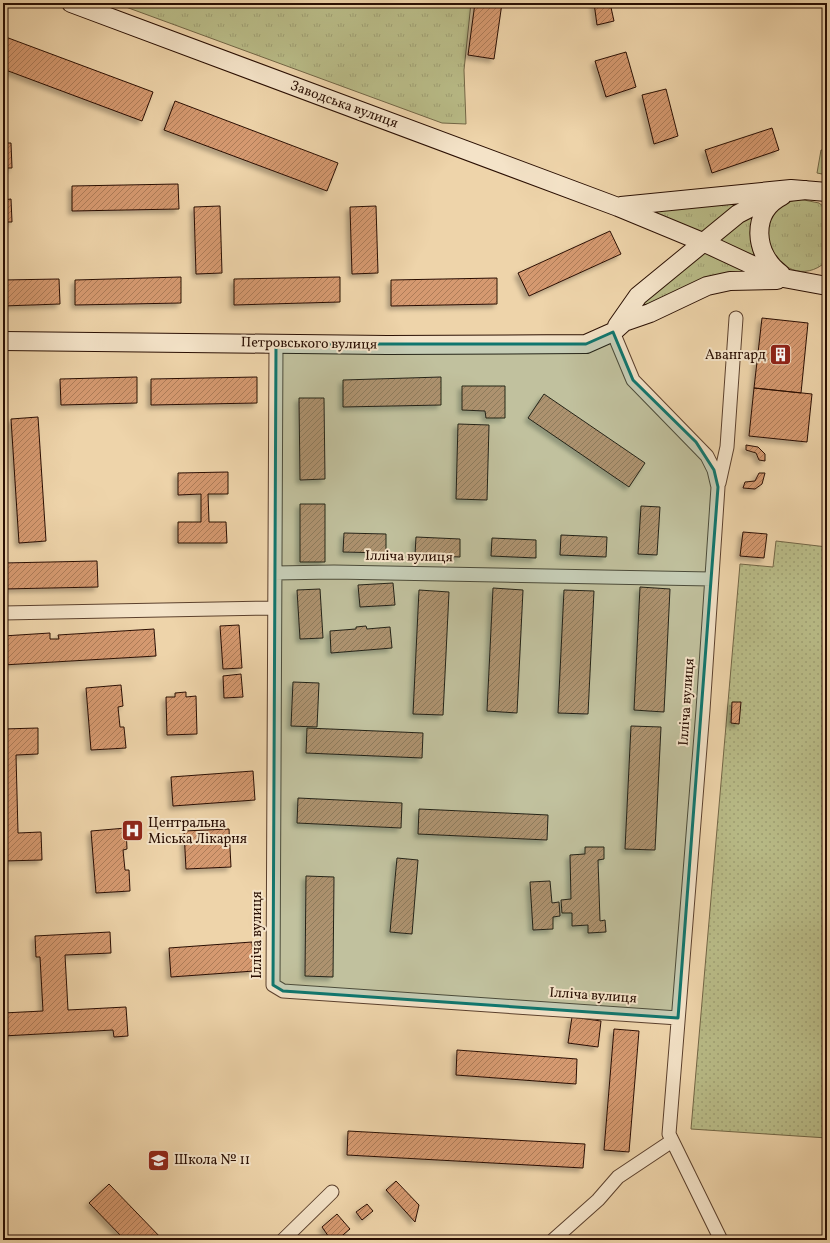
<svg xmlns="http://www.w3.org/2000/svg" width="830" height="1243" font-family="Vollkorn,serif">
<defs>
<pattern id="grass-tufts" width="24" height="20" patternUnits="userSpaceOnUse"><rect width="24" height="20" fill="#b9bc88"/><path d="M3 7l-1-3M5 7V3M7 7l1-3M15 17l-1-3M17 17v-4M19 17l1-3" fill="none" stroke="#9fa074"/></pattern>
<pattern id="forest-crowns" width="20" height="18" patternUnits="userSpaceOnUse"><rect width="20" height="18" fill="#b9bc88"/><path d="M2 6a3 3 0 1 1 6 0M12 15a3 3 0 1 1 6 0" fill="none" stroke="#9fa074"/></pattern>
<pattern id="park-dots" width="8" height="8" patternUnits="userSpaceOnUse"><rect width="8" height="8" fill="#b9bc88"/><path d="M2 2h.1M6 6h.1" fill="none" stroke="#9fa074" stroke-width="1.8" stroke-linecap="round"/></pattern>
<pattern id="building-hatch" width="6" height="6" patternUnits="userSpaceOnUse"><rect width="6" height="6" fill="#d5996f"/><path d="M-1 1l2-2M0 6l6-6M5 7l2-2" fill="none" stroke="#ad7b59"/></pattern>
<filter id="shadow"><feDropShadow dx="-3.5" dy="3.5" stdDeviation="2" flood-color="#0004"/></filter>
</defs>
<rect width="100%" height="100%" fill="#eed4aa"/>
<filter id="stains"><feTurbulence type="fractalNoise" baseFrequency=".005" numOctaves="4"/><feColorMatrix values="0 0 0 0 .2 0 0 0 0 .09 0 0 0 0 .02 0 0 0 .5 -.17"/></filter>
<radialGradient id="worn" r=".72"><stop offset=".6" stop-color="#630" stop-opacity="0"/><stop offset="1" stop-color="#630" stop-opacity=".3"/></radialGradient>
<path fill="url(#grass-tufts)" stroke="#726646" d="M 115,3 L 471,3 L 464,70 L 466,124 L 442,123 Z
M 751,199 L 704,237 L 642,210 Z
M 799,199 L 819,203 L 827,209 L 827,261 C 783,301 734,214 799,199 Z
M 754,214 C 748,230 750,244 756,260 L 715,241 L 733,225 Z
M 706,250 L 760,274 L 620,317 Z"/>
<path fill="url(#forest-crowns)" stroke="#726646" d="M 821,150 L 827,150 L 827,175 L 817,173 Z"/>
<path fill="url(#park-dots)" stroke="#726646" d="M 776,541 L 827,547 L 827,1138 L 691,1129 L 740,564 L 773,567 Z"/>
<path fill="url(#building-hatch)" stroke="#2a0f03" filter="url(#shadow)" d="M 475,3 L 502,3 L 494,59 L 468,55 Z
M 594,3 L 610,3 L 614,21 L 597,25 Z
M 3,36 L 153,92 L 142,121 L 3,69 Z
M 626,52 L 636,87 L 606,97 L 595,61 Z
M 666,89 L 678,136 L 654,144 L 642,95 Z
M 175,101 L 338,163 L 327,191 L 164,130 Z
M 772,128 L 779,150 L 712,173 L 705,150 Z
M 3,143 L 11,143 L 12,168 L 3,168 Z
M 178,184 L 179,209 L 72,211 L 72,186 Z
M 11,199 L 12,222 L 3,222 L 3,200 Z
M 220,206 L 222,273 L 196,274 L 194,207 Z
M 376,206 L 378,273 L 352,274 L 350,207 Z
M 610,231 L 621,254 L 529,296 L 518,273 Z
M 181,277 L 181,303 L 75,305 L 75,280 Z
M 340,277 L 340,302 L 234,305 L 234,279 Z
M 497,278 L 497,304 L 391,306 L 391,280 Z
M 59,279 L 60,304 L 3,306 L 3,280 Z
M 762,318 L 808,323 L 801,393 L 754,388 Z
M 137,377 L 137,403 L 61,405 L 60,379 Z
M 257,377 L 257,403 L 151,405 L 151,379 Z
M 441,377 L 441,405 L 343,407 L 343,380 Z
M 462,386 L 505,386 L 505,418 L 486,418 L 485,411 L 462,410 Z
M 754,388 L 812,394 L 807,442 L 749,436 Z
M 544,394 L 645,463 L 629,487 L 528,418 Z
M 299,398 L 324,398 L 325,479 L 300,480 Z
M 38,417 L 46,541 L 19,543 L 11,419 Z
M 458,424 L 489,425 L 487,500 L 456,499 Z
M 746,445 L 758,447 L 765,454 L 765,461 L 759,460 L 756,453 L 746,450 Z
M 228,472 L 228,494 L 208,494 L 209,522 L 226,522 L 227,543 L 178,543 L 178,522 L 201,522 L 201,494 L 178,495 L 178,473 Z
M 759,473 L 765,473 L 762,484 L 755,489 L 743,488 L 745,482 L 755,481 Z
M 300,504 L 325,504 L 325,562 L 300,562 Z
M 641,506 L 660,507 L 657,555 L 638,554 Z
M 743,532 L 767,534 L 764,558 L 740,556 Z
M 344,533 L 386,534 L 386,553 L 343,552 Z
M 561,535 L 607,537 L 606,557 L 560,555 Z
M 416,537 L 460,539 L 460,557 L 415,555 Z
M 492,538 L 536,540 L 536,558 L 491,556 Z
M 97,561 L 98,587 L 3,589 L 3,563 Z
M 393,583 L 395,605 L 360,607 L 358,585 Z
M 640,587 L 670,589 L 664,712 L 634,710 Z
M 493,588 L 523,590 L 517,713 L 487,711 Z
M 320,589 L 323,638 L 300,639 L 297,590 Z
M 419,590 L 449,592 L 443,715 L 413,714 Z
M 564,590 L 594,591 L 588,714 L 558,713 Z
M 239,625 L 242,668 L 223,669 L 220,626 Z
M 366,626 L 367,629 L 390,627 L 392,648 L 331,653 L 330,631 L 356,629 L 356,627 Z
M 154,629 L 156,656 L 3,665 L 3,636 L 50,633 L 50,639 L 59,639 L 58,635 Z
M 241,674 L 243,697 L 224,698 L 223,676 Z
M 293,682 L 319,683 L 317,727 L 291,726 Z
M 121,685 L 123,706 L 118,707 L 120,727 L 124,727 L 126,748 L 91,750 L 86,688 Z
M 186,692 L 186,697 L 196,696 L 197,734 L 167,735 L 166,697 L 175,697 L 175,693 Z
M 732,702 L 741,702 L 739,724 L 731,723 Z
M 631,726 L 661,727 L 655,850 L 625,849 Z
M 38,728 L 38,754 L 16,755 L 18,833 L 41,832 L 42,860 L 3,861 L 3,729 Z
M 307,728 L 423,733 L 422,758 L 306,753 Z
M 253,771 L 255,800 L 173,806 L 171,777 Z
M 298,798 L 402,803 L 401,828 L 297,823 Z
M 419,809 L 548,815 L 547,840 L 418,834 Z
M 126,828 L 127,849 L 123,850 L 125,870 L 129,870 L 130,891 L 96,893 L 91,831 Z
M 229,829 L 231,867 L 186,869 L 184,831 Z
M 585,847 L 604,847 L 604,859 L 598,860 L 600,921 L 605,920 L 606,932 L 588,933 L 588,925 L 572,926 L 572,913 L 562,913 L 561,900 L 571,899 L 570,855 L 585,854 Z
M 397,858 L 418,860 L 412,934 L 390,932 Z
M 306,876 L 334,877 L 333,977 L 305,976 Z
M 550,881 L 552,903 L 559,902 L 560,916 L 553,917 L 553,929 L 533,930 L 530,882 Z
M 110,932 L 111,953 L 65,955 L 68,1010 L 126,1007 L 128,1036 L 114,1037 L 113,1030 L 3,1036 L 3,1013 L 43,1011 L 40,957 L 36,957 L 35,936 Z
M 252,942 L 254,971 L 171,977 L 169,948 Z
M 572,1017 L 601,1021 L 598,1047 L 568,1043 Z
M 614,1029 L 639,1031 L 629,1152 L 604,1150 Z
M 457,1050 L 577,1059 L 576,1084 L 456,1075 Z
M 348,1131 L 585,1144 L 583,1168 L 347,1155 Z
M 396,1181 L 419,1205 L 415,1222 L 386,1190 Z
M 109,1184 L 163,1240 L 120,1240 L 123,1238 L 89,1203 Z
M 367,1204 L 373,1211 L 362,1220 L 356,1212 Z
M 337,1214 L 350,1229 L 337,1240 L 331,1240 L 322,1227 Z"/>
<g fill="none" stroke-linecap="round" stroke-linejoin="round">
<defs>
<path id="street" d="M 613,332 L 633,380 L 707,456 L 714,470 L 718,487 L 703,710 L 669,1134 L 721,1240
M 276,344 L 273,985 L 283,991 L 678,1018
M 719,483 L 727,447 L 736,318
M 275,573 L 334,572 L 711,579
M 3,613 L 274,608
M 283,1240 L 332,1192
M 553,1240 L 598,1200 L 618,1177 L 672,1141"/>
<path id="secondary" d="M 71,3 L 618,207 L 705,243 L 778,277 L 827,286
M 621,206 L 791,189 L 827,192
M 781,274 C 754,255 750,212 782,196
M 617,326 L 638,296 L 738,214 L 779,193 L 806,190
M 3,341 L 387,345 L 586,344 L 613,332 L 624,322 L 650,313 L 707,286 L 730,281 L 777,280"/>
</defs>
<use href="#street" stroke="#5b402d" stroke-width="15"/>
<use href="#secondary" stroke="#2a0f03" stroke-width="20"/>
<use href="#street" stroke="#f4e3c8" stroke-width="13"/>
<use href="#secondary" stroke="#f4e3c8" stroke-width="18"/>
</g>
<path fill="#0f766e" fill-opacity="0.2" stroke="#0f766e" stroke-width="3" stroke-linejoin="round" d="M 613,332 L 633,380 L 696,442 L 714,470 L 718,487 L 678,1018 L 283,991 L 273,985 L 276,344 L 586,344 Z"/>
<defs>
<symbol id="building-square" viewBox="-11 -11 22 22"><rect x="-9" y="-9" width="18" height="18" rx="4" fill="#8f2418" stroke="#f4e3c8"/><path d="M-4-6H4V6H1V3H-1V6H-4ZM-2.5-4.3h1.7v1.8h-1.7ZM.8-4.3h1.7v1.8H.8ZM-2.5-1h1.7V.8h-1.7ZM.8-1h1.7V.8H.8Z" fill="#fff"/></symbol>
<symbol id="hospital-square" viewBox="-11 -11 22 22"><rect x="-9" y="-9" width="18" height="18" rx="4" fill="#8f2418" stroke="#f4e3c8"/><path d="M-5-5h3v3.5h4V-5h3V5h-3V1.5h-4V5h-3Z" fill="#fff"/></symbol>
<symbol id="school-square" viewBox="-11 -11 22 22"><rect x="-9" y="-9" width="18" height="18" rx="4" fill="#8f2418" stroke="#f4e3c8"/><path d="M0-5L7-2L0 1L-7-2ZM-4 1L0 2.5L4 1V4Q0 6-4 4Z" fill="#fff"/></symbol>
</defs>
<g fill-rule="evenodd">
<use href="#building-square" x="768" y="342" width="25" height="25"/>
<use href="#hospital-square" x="120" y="818" width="25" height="25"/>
<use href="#school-square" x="146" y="1148" width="25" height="25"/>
</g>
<g text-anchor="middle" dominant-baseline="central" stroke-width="4" stroke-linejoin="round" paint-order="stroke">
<g font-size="14" fill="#2a0f03" stroke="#f4e3c8">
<text transform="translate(344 105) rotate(20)">Заводська вулиця</text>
<text transform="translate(309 344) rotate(1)">Петровського вулиця</text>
<text transform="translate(409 557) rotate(1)">Ілліча вулиця</text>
<text transform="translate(687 702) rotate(-86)">Ілліча вулиця</text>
<text transform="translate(257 935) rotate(-90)">Ілліча вулиця</text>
<text transform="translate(593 996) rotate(4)">Ілліча вулиця</text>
</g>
<g font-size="14" fill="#2a0f03" stroke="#f4e3c8" text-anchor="start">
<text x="766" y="355" text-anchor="end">Авангард</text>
<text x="148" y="823">Центральна<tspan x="148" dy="16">Міська Лікарня</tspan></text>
<text x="174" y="1160">Школа № 11</text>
</g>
</g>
<rect width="830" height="1243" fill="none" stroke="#eed4aa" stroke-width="16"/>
<rect x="4" y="4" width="822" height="1235" fill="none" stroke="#2a0f03" stroke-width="2"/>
<rect x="8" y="8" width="814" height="1227" fill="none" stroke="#2a0f03"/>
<rect width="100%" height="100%" filter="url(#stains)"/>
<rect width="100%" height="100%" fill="url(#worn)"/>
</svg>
